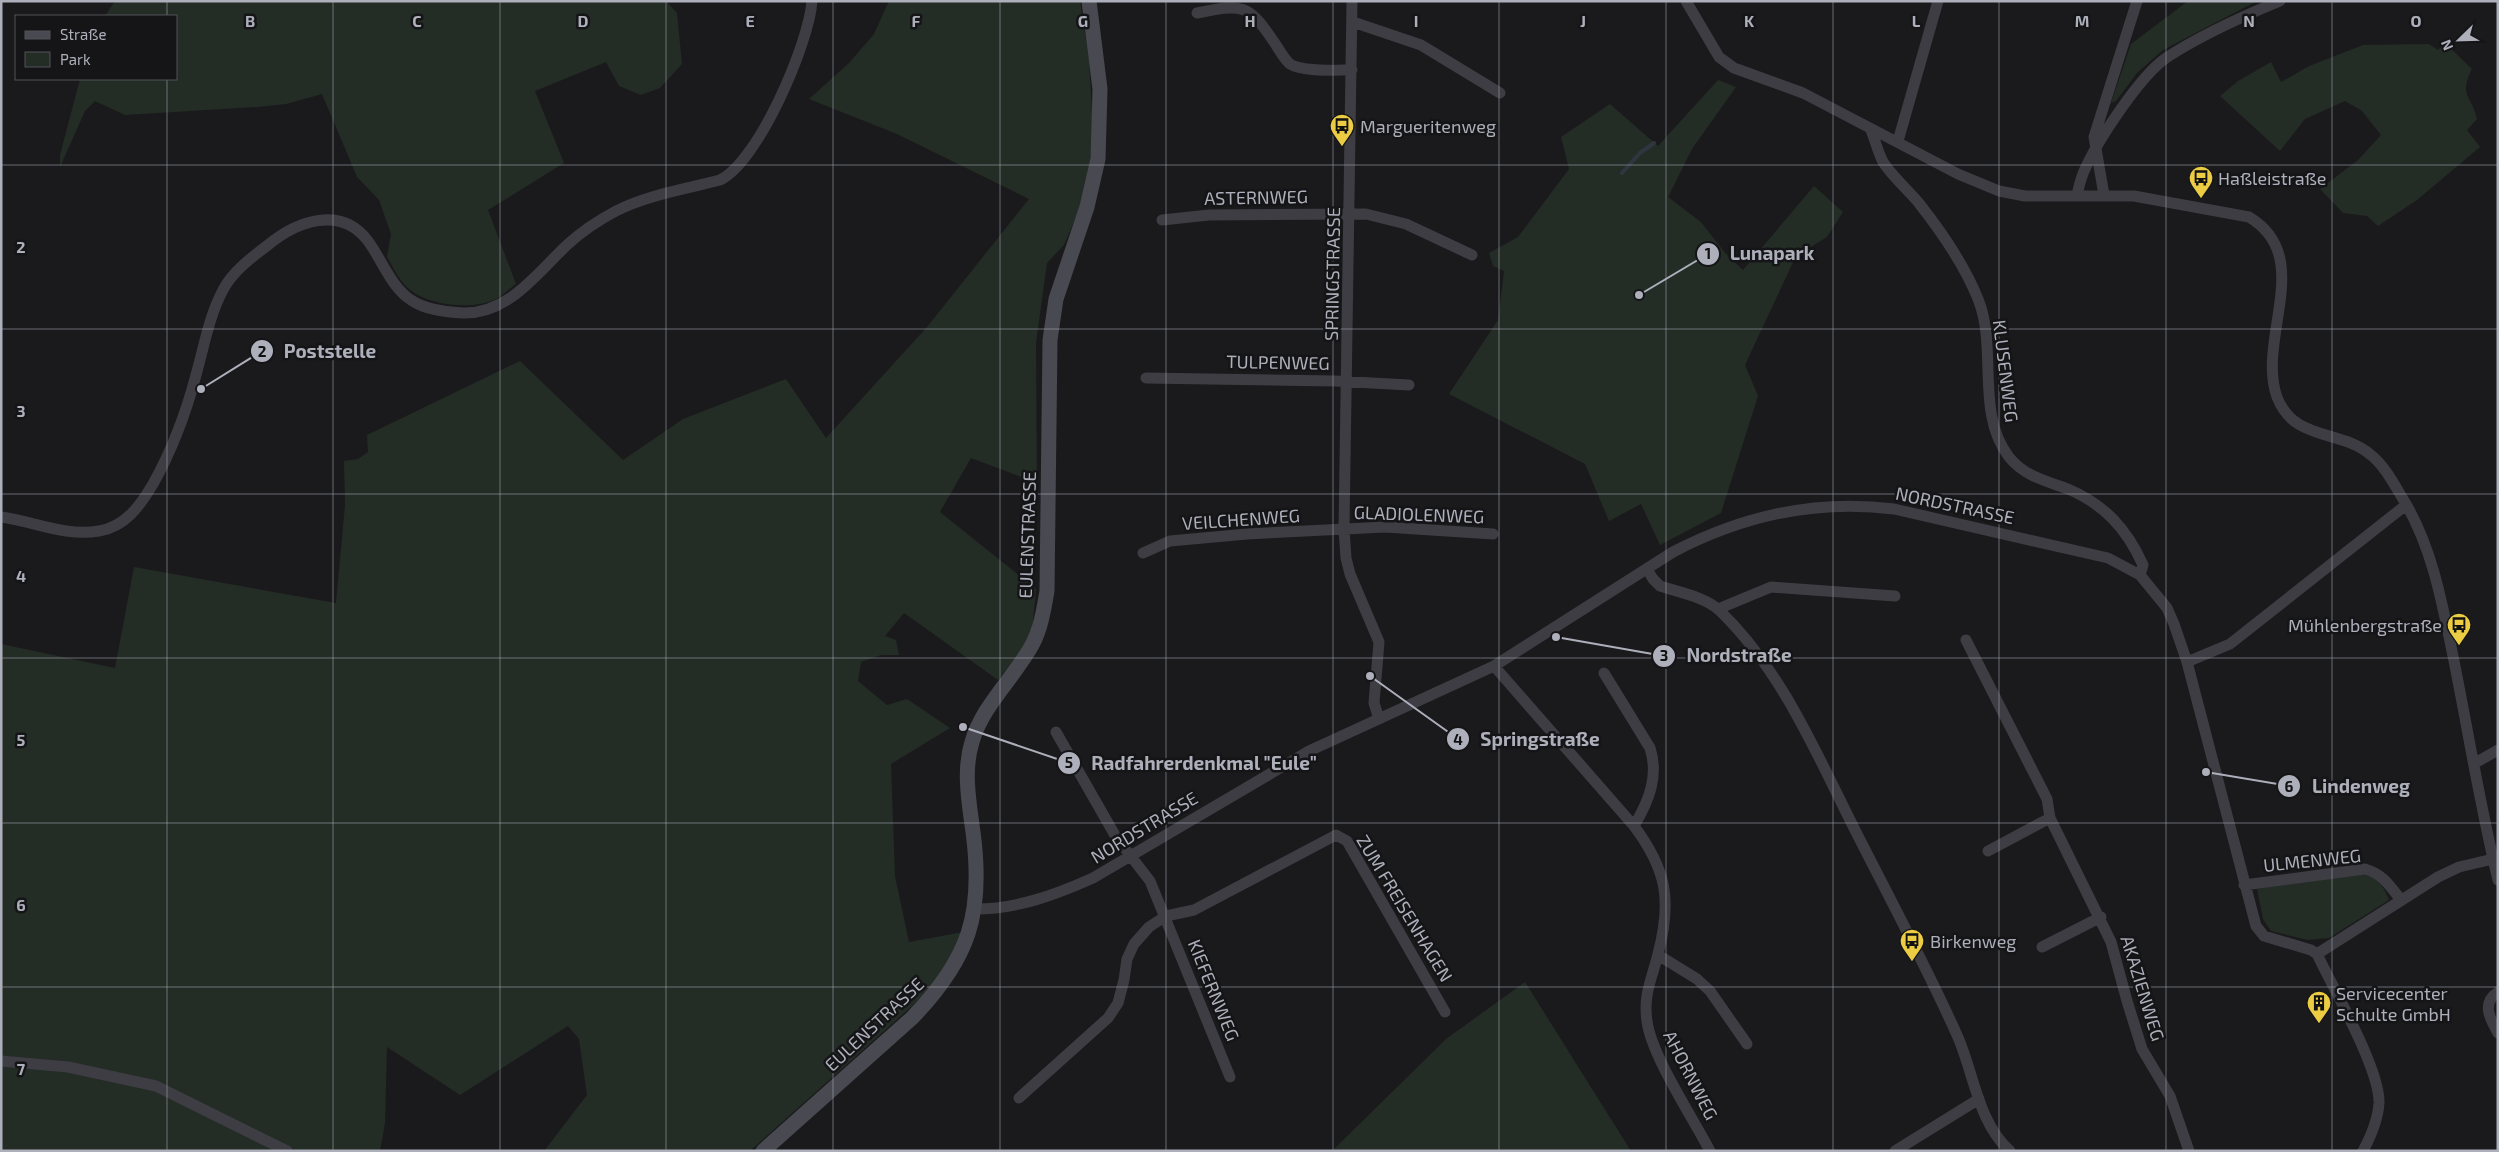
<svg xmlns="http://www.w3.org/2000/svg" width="2499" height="1152" font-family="'Exo 2',sans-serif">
<rect width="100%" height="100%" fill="#1a1a1c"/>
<path fill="#242c26" d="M 115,1 L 666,1 L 677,13 L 682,64 L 660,88 L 641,95 L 619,86 L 606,62 L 535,91 L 564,163 L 488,210 L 516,284 C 510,288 504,294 498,298 C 475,311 429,306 409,289 C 400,282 393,267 387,257 L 391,234 L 379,200 L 357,177 L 322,94 L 286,104 L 258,107 L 125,115 L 95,101 L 85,111 L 60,167 L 60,155 L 80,79 L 176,79 L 176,16 L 105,16 Z
M 889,1 L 1080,1 L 1089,60 L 1093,130 L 1089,173 L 1080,208 L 1064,245 L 1047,263 L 1036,343 L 1037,483 L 971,458 L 940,512 L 1036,589 L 1032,632 L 1020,653 L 998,680 L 904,613 L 885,636 L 896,640 L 899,655 L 881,655 L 861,662 L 858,681 L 887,705 L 907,699 L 950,728 L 891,764 L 895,876 L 909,942 L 963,932 L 955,955 L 931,989 L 750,1151 L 544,1151 L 587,1095 L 579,1039 L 568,1026 L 460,1095 L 387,1047 L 385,1123 L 380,1151 L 1,1151 L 1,644 L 115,668 L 134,567 L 336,603 L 345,505 L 344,461 L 358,459 L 368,452 L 367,435 L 520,361 L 623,460 L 683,419 L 786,379 L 826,438 L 927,327 L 1029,199 L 897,134 L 809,99 L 849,63 L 874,34 Z
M 2188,1 L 2257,1 L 2163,50 L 2137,73 L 2116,101 L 2111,103 L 2131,44 Z
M 2445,43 L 2472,69 C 2458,96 2472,95 2477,119 L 2467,130 L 2480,147 L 2417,200 L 2378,226 L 2367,216 L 2343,213 L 2320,189 L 2358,160 L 2381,135 L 2362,111 L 2345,101 L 2305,119 L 2280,151 L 2220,96 L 2238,81 L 2271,62 L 2281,82 L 2309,66 L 2363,45 L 2429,44 L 2438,50 Z
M 1718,80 L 1736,87 L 1692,149 L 1668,197 L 1701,222 L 1726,254 L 1743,270 L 1814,186 L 1843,212 L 1827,237 L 1796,256 L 1745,365 L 1758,396 L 1721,513 L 1660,545 L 1641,504 L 1609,521 L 1585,464 L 1449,394 L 1498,320 L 1504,271 L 1493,266 L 1489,253 L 1518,237 L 1569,169 L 1561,137 L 1610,104 L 1658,146 Z
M 2361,873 C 2377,878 2383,884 2389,900 L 2329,938 L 2308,940 L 2271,931 L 2263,919 L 2257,889 Z
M 1525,982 L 1631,1151 L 1332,1151 L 1446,1039 Z"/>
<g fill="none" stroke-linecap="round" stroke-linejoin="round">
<path stroke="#303640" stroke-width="4" d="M 1622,173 L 1640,153 L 1654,143"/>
<path stroke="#3d3d43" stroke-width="11" d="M 1352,1 L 1344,529 L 1346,558 L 1350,574 L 1379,642 L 1374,703 L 1379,719
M 1686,1 L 1719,57 L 1734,68 L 1803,93 L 1958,174 L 1999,191 L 2025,196 L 2134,196 L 2249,217 C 2316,257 2256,339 2277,397 C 2294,442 2341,429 2371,455 C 2386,467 2396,488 2406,504 C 2433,551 2442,603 2453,656 C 2468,730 2480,806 2498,880
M 1197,13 C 1242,4 1248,3 1274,42 C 1279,49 1284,59 1290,64 C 1302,72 1337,70 1352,70
M 1353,22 L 1421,45 L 1500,93
M 1871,130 C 1875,140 1878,152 1883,162 C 1892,176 1907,189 1918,202 C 1941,231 1964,264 1978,299 C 1998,348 1975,413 2009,457 C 2024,476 2046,481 2068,489 C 2104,504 2127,529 2143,565 L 2140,575
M 1898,141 L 1938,1
M 2077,195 C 2079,186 2081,177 2085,169 C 2098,140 2140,76 2166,58 C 2201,35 2241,17 2280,1
M 2104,195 L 2094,137 L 2137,1
M 1162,220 L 1209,215 L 1366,214 L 1406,224 L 1472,255
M 1146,378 L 1335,381 L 1409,385
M 1,517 C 33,521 65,537 99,531 C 125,527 140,506 153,484 C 172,450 186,413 196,375 C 204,347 209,316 223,290 C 232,272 252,257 268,245 C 297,221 341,205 368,241 C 382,260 391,287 411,300 C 425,310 446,312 463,313 C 509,314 537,273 567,245 C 581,232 599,220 616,211 C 647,195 686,189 720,180 C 758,162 809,44 812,1
M 1143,553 L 1170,541 L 1247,534 L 1385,527 L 1493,534
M 1647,569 L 1653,579 L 1660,586 C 1678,592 1705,597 1719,610 C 1782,670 1817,755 1856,832 C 1890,899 1926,966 1957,1035 C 1974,1073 1978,1123 2010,1151
M 1718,609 L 1771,587 L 1895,596
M 1966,640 L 2047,799 L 2050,818 L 2111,942 L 2127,1001 L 2142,1049 L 2170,1096 L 2189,1151
M 2187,662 L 2230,644 L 2406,505
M 1494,666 L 1634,826 C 1667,870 1672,901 1658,954 C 1652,979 1643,994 1647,1021 C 1651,1055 1693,1118 1710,1151
M 1604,673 L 1650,748 C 1659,776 1649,801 1634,826
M 1056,732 L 1116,837 L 1150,881 L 1230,1077
M 2475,763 L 2498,750
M 1988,851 L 2050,818
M 2244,885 L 2365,869 C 2383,874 2390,886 2401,900
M 975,909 C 1017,909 1055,895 1093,878 L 1309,751 L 1494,666 L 1673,552 C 1742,516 1816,499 1894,509 L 2108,558 L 2140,575 L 2167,608 L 2174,624 L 2187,662 L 2256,926 L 2264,936 L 2311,950 L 2317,954 C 2333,988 2380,1069 2379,1103 C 2378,1120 2371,1136 2363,1151
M 2042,947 L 2101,917
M 2317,954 L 2438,877 L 2459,867 L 2493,859
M 1658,955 L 1697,979 L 1710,991 L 1747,1044
M 2498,992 C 2481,1003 2490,1019 2498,1033
M 1,1061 L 68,1067 L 156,1086 L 287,1151
M 1019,1098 L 1108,1018 L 1118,1003 L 1124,980 L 1127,959 L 1134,944 L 1149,927 L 1166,916 L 1194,910 L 1336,835 L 1347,841 L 1445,1012
M 1895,1151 L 1979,1099"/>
<path stroke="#494a51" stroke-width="15" d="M 763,1151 L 912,1018 C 969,959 984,914 973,832 C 969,802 963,771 972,742 C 982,706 1014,678 1032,645 C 1041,629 1044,608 1047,591 L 1050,340 L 1056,299 L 1087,207 L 1098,159 L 1100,89 L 1089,1"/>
</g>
<path fill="none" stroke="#adafbb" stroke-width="1" stroke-opacity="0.55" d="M 167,1 L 167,16M 333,1 L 333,1151M 500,1 L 500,1151M 666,1 L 666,1151M 833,1 L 833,1151M 1000,1 L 1000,1151M 1166,1 L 1166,1151M 1333,1 L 1333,1151M 1499,1 L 1499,1151M 1666,1 L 1666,1151M 1833,1 L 1833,1151M 1999,1 L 1999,1151M 2166,1 L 2166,1151M 2332,1 L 2332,1151M 167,79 L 167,1151M 1,165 L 2498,165M 1,329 L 2498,329M 1,494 L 2498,494M 1,658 L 2498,658M 1,823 L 2498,823M 1,987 L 2498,987"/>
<defs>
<symbol id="bus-pin" viewBox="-11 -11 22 30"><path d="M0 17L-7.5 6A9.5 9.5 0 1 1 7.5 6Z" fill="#ebcc42" stroke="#151517"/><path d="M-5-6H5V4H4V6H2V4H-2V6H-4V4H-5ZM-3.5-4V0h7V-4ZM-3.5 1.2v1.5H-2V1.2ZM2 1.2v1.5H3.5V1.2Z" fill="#111"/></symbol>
<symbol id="building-pin" viewBox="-11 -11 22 30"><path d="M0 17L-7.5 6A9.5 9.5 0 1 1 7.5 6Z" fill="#ebcc42" stroke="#151517"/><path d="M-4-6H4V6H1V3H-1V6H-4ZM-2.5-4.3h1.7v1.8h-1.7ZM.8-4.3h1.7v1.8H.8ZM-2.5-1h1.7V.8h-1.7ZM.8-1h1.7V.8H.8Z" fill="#111"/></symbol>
</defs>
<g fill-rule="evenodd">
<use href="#bus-pin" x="1328" y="112" width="28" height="38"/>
<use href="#bus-pin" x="2187" y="164" width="28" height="38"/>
<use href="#bus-pin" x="2445" y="611" width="28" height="38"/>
<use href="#bus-pin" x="1898" y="927" width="28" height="38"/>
<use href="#building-pin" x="2305" y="989" width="28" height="38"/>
</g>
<g text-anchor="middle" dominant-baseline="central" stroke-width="5" stroke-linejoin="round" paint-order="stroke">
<g font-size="18" fill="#adafbb" stroke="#151517" text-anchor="start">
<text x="1360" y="126">Margueritenweg</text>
<text x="2218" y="178">Haßleistraße</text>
<text x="2442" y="625" text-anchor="end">Mühlenbergstraße</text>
<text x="1930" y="941">Birkenweg</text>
<text x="2336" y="993">Servicecenter<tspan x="2336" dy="21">Schulte GmbH</tspan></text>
</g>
<g font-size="18" fill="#adafbb" stroke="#151517">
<text transform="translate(1256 197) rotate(-1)">ASTERNWEG</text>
<text transform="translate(1332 274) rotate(-89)">SPRINGSTRASSE</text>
<text transform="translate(1278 362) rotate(1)">TULPENWEG</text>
<text transform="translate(2006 371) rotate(83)">KLUSENWEG</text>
<text transform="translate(1955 505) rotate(12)">NORDSTRASSE</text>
<text transform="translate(1419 514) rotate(2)">GLADIOLENWEG</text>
<text transform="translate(1241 519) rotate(-4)">VEILCHENWEG</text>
<text transform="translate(1027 535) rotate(-88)">EULENSTRASSE</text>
<text transform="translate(1144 827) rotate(-31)">NORDSTRASSE</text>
<text transform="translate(2312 860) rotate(-6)">ULMENWEG</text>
<text transform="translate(1405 908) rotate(59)">ZUM FREISENHAGEN</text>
<text transform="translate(2143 988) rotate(73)">AKAZIENWEG</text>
<text transform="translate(1214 990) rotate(68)">KIEFERNWEG</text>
<text transform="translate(874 1024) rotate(-43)">EULENSTRASSE</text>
<text transform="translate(1691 1075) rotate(63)">AHORNWEG</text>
</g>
</g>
<g font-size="16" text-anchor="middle" font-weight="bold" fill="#adafbb" stroke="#151517" stroke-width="5" stroke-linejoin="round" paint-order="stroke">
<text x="250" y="27">B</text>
<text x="417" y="27">C</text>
<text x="583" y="27">D</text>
<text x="750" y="27">E</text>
<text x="916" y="27">F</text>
<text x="1083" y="27">G</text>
<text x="1250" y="27">H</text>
<text x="1416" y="27">I</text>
<text x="1583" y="27">J</text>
<text x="1749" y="27">K</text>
<text x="1916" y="27">L</text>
<text x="2082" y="27">M</text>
<text x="2249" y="27">N</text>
<text x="2416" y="27">O</text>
<text x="21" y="253">2</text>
<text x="21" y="417">3</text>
<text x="21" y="582">4</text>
<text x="21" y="746">5</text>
<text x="21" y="911">6</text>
<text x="21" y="1075">7</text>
</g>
<path fill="none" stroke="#adafbb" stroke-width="2" d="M1639 295L1708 254M201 389L262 351M1556 637L1664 656M1370 676L1458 739M963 727L1069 763M2206 772L2289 786"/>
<g fill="#adafbb" stroke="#151517" stroke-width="2">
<circle cx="1639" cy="295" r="5"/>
<circle cx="201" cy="389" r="5"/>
<circle cx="1556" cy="637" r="5"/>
<circle cx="1370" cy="676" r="5"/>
<circle cx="963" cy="727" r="5"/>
<circle cx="2206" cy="772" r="5"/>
<circle cx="1708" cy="254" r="12"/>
<circle cx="262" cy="351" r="12"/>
<circle cx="1664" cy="656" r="12"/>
<circle cx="1458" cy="739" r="12"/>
<circle cx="1069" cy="763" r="12"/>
<circle cx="2289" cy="786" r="12"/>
</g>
<g font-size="15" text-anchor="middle" font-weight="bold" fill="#111">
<text x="1708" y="259">1</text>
<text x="262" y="357">2</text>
<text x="1664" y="661">3</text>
<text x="1458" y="745">4</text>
<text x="1069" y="768">5</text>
<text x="2289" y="792">6</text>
</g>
<g font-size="19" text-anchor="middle" font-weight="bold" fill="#adafbb" stroke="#151517" stroke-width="5" stroke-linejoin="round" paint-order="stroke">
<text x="1772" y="260">Lunapark</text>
<text x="330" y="358">Poststelle</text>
<text x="1739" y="662">Nordstraße</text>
<text x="1540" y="746">Springstraße</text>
<text x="1204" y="770">Radfahrerdenkmal "Eule"</text>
<text x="2361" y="793">Lindenweg</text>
</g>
<rect width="2499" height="1152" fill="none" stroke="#adafbb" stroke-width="5"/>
<rect x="15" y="15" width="162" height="65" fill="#151517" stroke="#525359"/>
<rect x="25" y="31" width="25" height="8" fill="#494a51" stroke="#525359"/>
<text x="60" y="40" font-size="15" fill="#adafbb">Straße</text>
<rect x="25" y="52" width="25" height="15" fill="#242c26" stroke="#525359"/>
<text x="60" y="65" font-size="15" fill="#adafbb">Park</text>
<g transform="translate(2459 40) rotate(247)" stroke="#151517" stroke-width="4" paint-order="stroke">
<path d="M0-4L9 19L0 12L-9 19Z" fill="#adafbb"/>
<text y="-8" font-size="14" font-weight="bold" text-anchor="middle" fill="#adafbb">N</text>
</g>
</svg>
